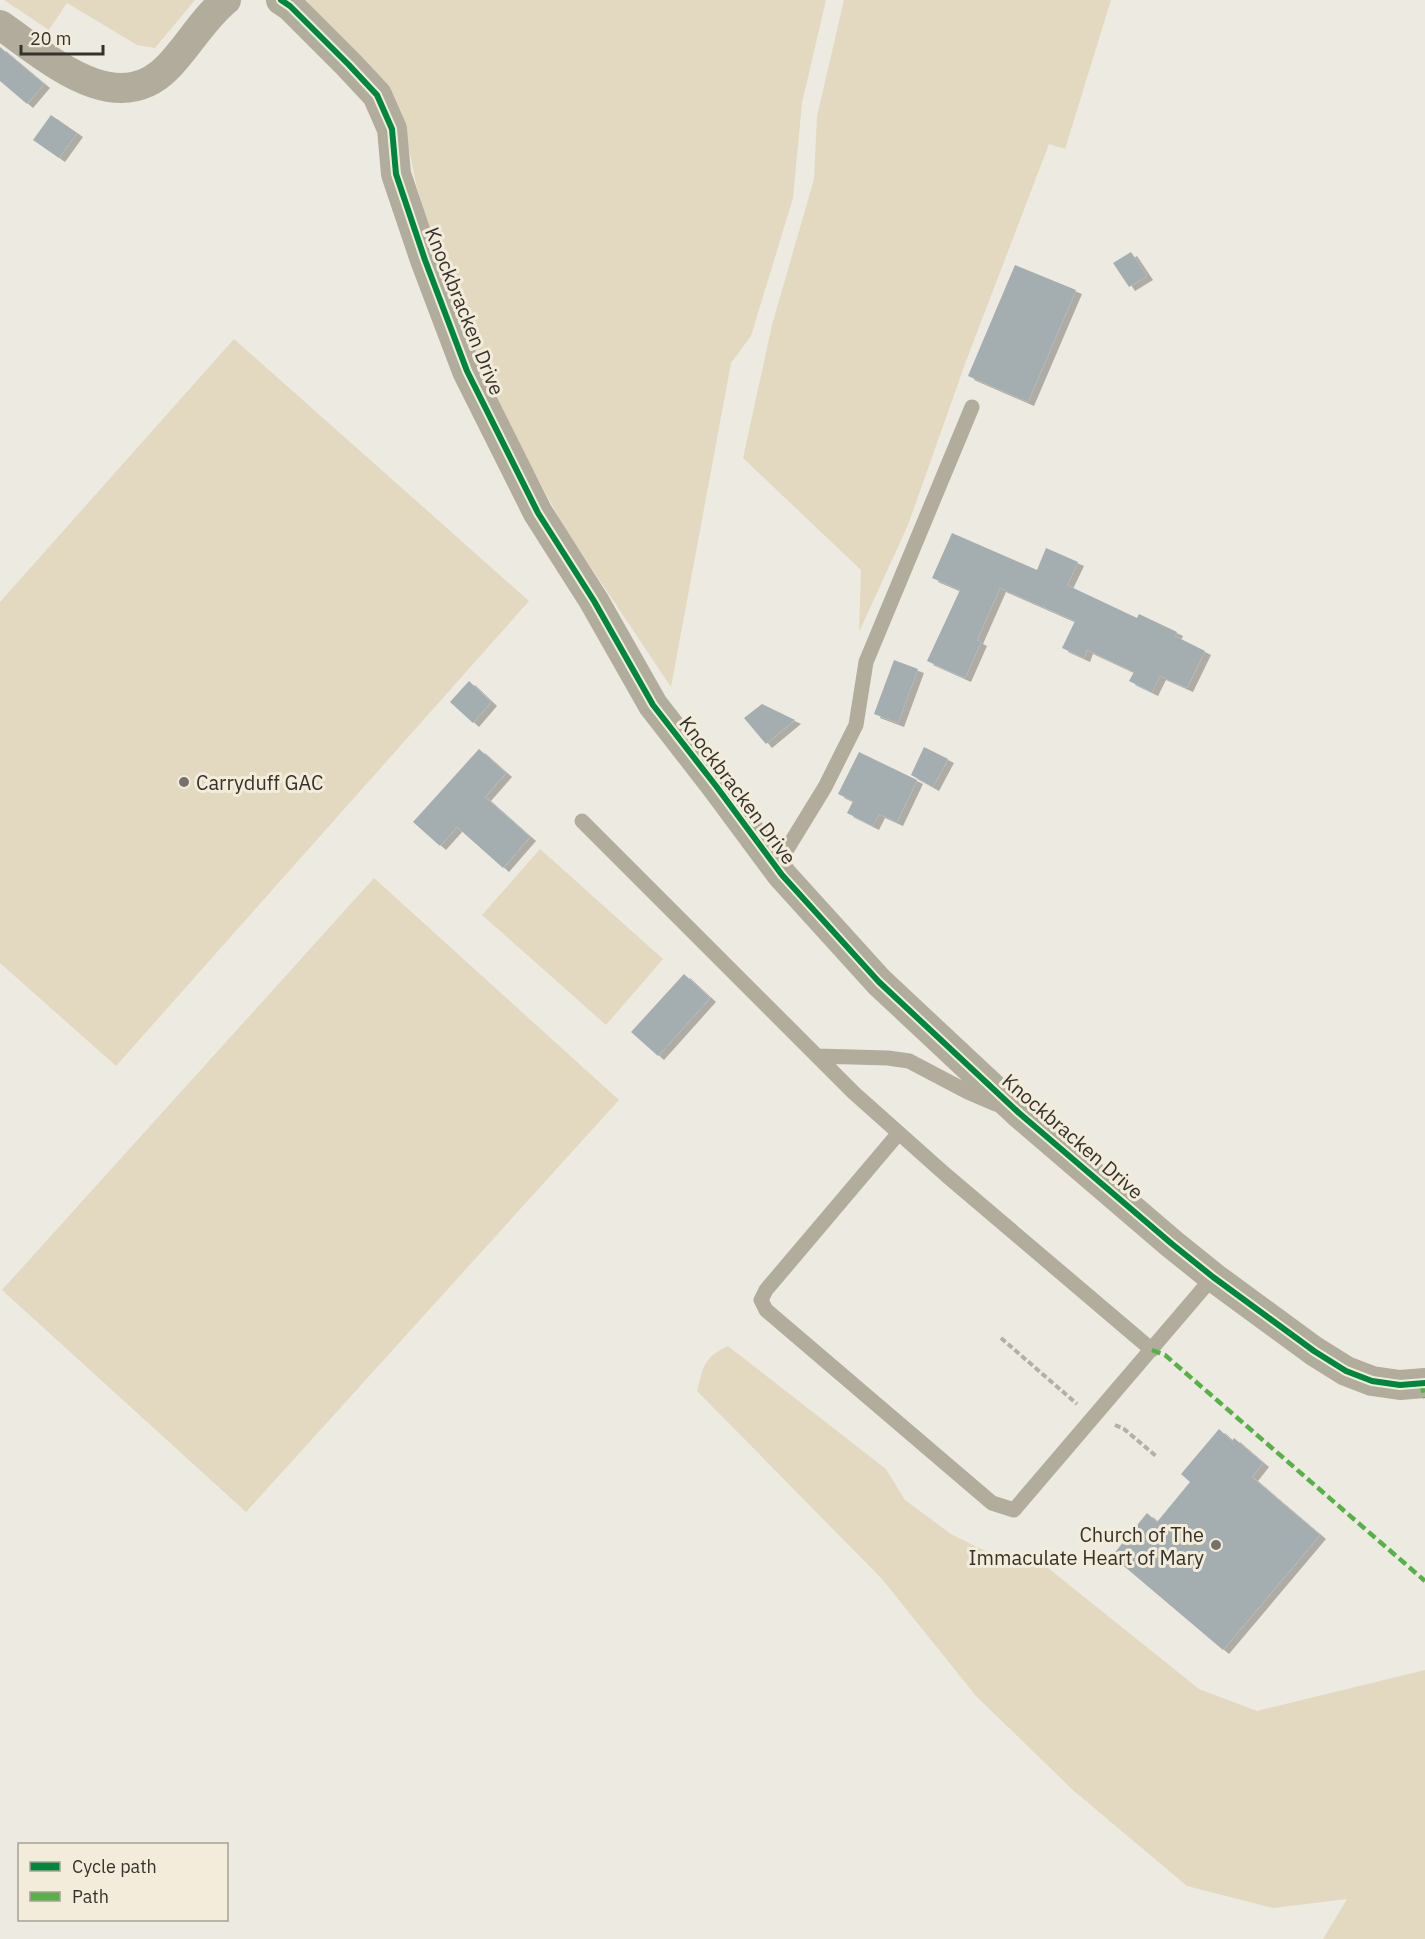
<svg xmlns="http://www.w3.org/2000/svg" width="1425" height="1939" font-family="'IBM Plex Sans',sans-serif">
<defs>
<filter id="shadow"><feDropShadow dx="6" dy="4" stdDeviation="0" flood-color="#0004"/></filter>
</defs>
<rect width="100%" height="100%" fill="#edeae1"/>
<path fill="#e3d9c1" d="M 4,0 L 195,0 L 155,48 L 137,45 L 67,3 L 49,30 Z
M 306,0 L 826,0 L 802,103 L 793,198 L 751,336 L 731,363 L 671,687 L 564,527 L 524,453 L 472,349 L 435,254 L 416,184 L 402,114 L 347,45 Z
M 844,0 L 1111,0 L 1065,149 L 1049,144 L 965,364 L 908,525 L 859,632 L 861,570 L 743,458 L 772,325 L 814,179 L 817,116 Z
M 234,339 L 529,601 L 116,1066 L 0,963 L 0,602 Z
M 540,849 L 663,959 L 606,1025 L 482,915 Z
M 374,878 L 619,1100 L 246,1512 L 2,1290 Z
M 728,1346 L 886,1469 L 905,1500 L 951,1534 L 997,1557 L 1043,1564 L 1199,1689 L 1257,1711 L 1425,1670 L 1425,1939 L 1323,1939 L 1347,1899 L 1273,1908 L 1187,1886 L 1074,1791 L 976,1696 L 882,1579 L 697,1391 C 703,1367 704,1357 728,1346 Z"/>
<path fill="#a4aeb1" filter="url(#shadow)" d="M 0,47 L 44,84 L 27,104 L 0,81 Z
M 51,115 L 77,133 L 59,158 L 33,140 Z
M 1131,252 L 1147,276 L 1129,287 L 1113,263 Z
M 1015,265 L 1076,290 L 1028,402 L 968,376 Z
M 952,533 L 1037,570 L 1046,548 L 1078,562 L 1067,585 L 1137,618 L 1139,614 L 1177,632 L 1175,636 L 1205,651 L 1187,688 L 1160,676 L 1152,692 L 1129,681 L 1134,672 L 1087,650 L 1084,658 L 1062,648 L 1075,621 L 1000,588 L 977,640 L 981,642 L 965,678 L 927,661 L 960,590 L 932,578 Z
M 894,660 L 918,669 L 898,723 L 874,714 Z
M 469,681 L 491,702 L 473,723 L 450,702 Z
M 762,704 L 795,720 L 766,744 L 744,718 Z
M 924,747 L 948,759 L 933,787 L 911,775 Z
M 479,749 L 506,773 L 485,797 L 530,837 L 503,868 L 457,827 L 440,846 L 413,822 Z
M 859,752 L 917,780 L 897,822 L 879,814 L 873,826 L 847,813 L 853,801 L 838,794 Z
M 684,974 L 710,998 L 658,1056 L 631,1032 Z
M 1219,1429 L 1232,1441 L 1234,1438 L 1263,1463 L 1252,1477 L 1320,1535 L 1223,1650 L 1112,1556 L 1147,1513 L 1157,1522 L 1190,1482 L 1181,1474 Z"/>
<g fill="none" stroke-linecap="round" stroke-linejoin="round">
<path stroke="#b5b0a6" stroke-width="4" stroke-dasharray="6 3" stroke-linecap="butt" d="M 1001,1338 L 1077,1404
M 1115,1425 L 1124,1429 L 1156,1456"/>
<path stroke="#b2ac9d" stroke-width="15" d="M 582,821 L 854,1093 L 946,1175 L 1152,1350
M 776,867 L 825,787 L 856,725 L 866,662 L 972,407
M 817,1056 L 888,1058 L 909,1061 L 968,1092 L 996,1104
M 898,1134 L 766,1290 L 761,1300 L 766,1310 L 992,1503 L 1014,1510 L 1213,1277"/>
<path stroke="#b2ac9d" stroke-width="30" d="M 281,0 L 290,6 L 349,65 L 377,95 L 392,129 L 396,174 L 425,260 L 467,371 L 538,513 L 594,601 L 653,705 L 716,786 L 782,875 L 879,982 L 1019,1113 L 1172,1244 L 1213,1277 L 1314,1351 L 1346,1371 L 1372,1381 L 1400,1385 L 1425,1383
M 0,25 C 47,57 116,122 169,66 C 189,45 203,19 226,0"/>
<path stroke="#56b246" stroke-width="4.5" stroke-dasharray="9 4.5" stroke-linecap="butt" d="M 1152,1350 L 1165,1355 L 1425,1581
M 1421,1384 L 1425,1398"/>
<defs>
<path id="cycleway" d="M 281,0 L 290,6 L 349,65 L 377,95 L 392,129 L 396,174 L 425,260 L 467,371 L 538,513 L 594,601 L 653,705 L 716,786 L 782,875 L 879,982 L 1019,1113 L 1172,1244 L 1213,1277 L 1314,1351 L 1346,1371 L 1372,1381 L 1400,1385 L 1425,1383"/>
</defs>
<use href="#cycleway" stroke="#f3ecdb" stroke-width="10"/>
<use href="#cycleway" stroke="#00873e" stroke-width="6"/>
</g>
<g fill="#75726b" stroke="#f3ecdb" stroke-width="2">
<circle cx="184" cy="782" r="6"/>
<circle cx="1216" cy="1545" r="6"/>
</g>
<g text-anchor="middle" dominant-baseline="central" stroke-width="6" stroke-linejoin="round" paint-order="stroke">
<g font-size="20" fill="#35322b" stroke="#f3ecdb">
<text transform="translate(465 311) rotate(68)">Knockbracken Drive</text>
<text transform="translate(738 790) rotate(53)">Knockbracken Drive</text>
<text transform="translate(1073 1136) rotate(41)">Knockbracken Drive</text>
</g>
<g font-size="20" fill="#35322b" stroke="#f3ecdb" text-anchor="start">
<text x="196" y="782">Carryduff GAC</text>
<text x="1204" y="1534" text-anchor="end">Church of The<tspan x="1204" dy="23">Immaculate Heart of Mary</tspan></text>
</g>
</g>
<rect x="18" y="1843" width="210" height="78" fill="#f3ecdb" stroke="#a7a295" stroke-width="1.5"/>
<rect x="30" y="1862" width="30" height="9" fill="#00873e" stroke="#a7a295" stroke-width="1.5"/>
<text x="72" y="1873" font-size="18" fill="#35322b">Cycle path</text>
<rect x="30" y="1892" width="30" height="9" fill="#56b246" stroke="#a7a295" stroke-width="1.5"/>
<text x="72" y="1903" font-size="18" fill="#35322b">Path</text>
<path d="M21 45v9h82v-9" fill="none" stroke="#35322b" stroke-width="3"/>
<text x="30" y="45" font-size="18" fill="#35322b" stroke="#f3ecdb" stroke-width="4.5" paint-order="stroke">20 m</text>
</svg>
